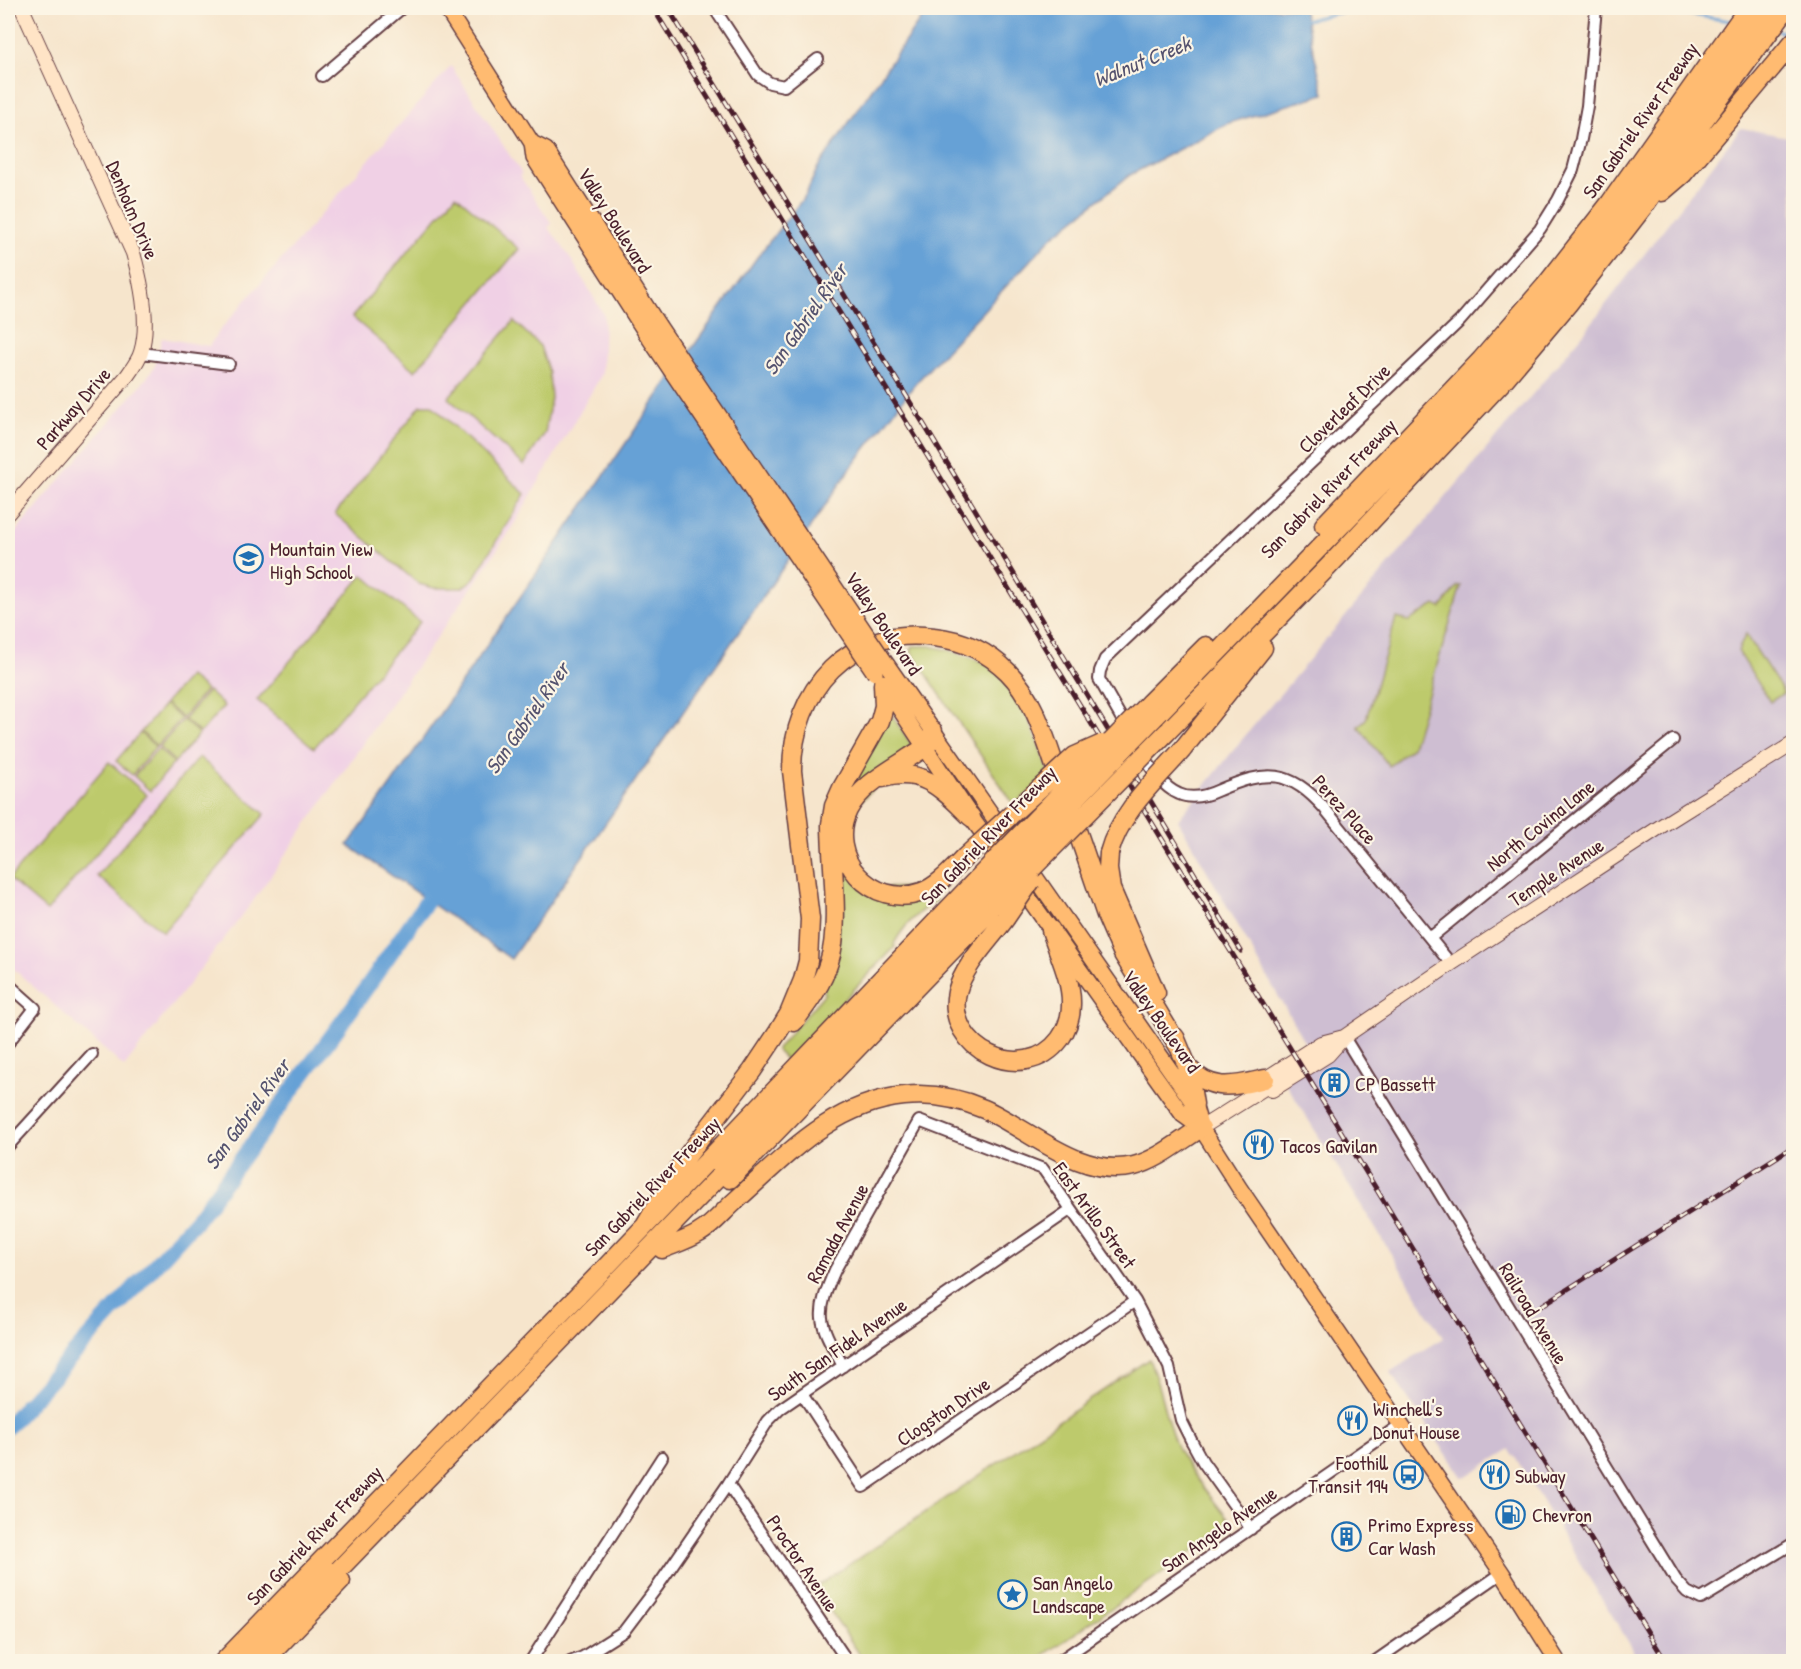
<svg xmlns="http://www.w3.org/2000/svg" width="1801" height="1669" font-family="'Patrick Hand',sans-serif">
<rect width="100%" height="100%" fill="#fcf5e5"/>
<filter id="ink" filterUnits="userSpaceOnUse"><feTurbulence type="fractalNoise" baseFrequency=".0167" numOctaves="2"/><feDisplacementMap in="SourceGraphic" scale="12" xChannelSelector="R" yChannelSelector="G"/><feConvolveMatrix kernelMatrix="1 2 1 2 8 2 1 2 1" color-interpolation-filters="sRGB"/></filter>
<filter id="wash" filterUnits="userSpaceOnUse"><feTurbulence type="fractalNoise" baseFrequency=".008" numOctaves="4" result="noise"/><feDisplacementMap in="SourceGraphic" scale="24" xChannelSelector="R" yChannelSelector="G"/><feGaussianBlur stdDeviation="1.35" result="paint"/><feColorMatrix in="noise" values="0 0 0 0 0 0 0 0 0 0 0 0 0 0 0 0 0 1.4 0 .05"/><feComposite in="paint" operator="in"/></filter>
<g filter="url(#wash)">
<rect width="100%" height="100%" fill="#f6e5cc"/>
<path fill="#f0d0e5" d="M 451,66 L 522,174 L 519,175 L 552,224 L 548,227 L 568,254 L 604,315 L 602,374 L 516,521 L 479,577 L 251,904 L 124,1067 L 8,964 L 8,541 L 146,379 L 155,366 L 162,338 L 209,346 L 220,330 Z"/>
<path fill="#cebed2" d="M 1741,128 L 1793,138 L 1793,1661 L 1640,1661 L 1510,1449 L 1463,1478 L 1390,1372 L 1443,1338 L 1274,1064 L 1305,1043 L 1178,820 L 1240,742 L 1584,333 Z"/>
<path fill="#bdca6c" stroke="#84744c" stroke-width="1.5" d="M 456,195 L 519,249 L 415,371 L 352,317 Z
M 514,321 L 540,346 L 549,373 L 551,398 L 545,433 L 524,465 L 448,398 Z
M 421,405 L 432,405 L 525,494 L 474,578 L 462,588 L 434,588 L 419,584 L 335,514 Z
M 363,575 L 420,622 L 314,748 L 257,700 Z
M 1458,586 L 1461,586 L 1412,747 L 1389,766 L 1358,726 L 1366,719 L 1396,618 L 1409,621 L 1435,605 L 1441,608 Z
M 1746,634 L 1784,693 L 1770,702 L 1738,651 Z
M 913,646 L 930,646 L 948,650 L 989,664 L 1020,696 L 1050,775 L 1014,805 L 911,651 Z
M 189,676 L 206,690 L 182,718 L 165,703 Z
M 208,691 L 224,706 L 200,733 L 184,719 Z
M 165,704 L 181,719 L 157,746 L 141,732 Z
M 889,711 L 913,747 L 840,823 L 864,888 L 946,887 L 934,896 L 937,901 C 921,908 902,928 894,944 L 895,947 L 786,1060 L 776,1050 L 825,993 L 824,989 L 839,808 Z
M 183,720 L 199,734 L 175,762 L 159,747 Z
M 140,733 L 156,747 L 132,775 L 116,761 Z
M 158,749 L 174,763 L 150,791 L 134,776 Z
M 199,757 L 265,814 L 163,932 L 97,876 Z
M 109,762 L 147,795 L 47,911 L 9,879 Z
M 1149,1359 C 1161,1388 1165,1419 1177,1447 C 1188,1470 1212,1498 1228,1519 L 1228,1524 L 1224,1530 L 1035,1661 L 864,1661 L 815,1588 Z"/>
<path fill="#66a1d6" stroke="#586080" stroke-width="1.5" d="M 928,8 L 1303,8 L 1324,94 L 1229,123 L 1130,175 L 1052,237 L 915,384 L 850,469 L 746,622 L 511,959 L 348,845 L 391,785 L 663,389 L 758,256 L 805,196 L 818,167 Z"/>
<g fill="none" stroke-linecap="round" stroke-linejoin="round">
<path stroke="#66a1d6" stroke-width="3" d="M 1652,8 L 1730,21
M 1305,20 L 1361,8
M 1778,31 L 1792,34"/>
<path stroke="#66a1d6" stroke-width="16" d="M 8,1426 L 198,1218 L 353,1007 L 440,882"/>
</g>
</g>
<g filter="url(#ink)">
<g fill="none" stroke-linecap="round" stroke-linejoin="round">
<defs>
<path id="street" d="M 714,8 L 758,75 L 770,83 L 784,86 L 818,59
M 322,76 L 402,8
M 141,353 L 229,364
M 1128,730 L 1099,679 L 1100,671 L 1105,659 L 1460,321 L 1540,229 L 1558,200 L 1573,170 L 1581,139 L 1587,106 L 1596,8
M 1142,753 C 1151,768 1162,787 1179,794 C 1192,800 1206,796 1219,790 C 1266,770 1289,768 1325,809 L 1451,964
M 1430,938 L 1673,740
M 8,984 L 35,1008 L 8,1043
M 1344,1037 L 1676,1580 L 1687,1592 L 1701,1599 L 1794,1543
M 8,1146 L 92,1054
M 843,1366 C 819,1322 814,1317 835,1270 L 919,1121 L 1043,1169 L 1135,1301 L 1169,1367 L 1181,1420 L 1192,1442 L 1203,1462 L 1251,1529
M 802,1394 L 863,1487 L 1135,1301
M 728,1484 L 848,1662
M 530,1662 L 662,1457
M 570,1662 L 583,1657 L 624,1631 L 658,1586 L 728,1484 L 768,1421 L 780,1409 L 1070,1210
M 1058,1662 L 1400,1425
M 1374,1662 L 1502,1573"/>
<path id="secondary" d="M 8,513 L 127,376 C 132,369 139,360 141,352 C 150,323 141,281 133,253 L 22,8
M 1266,1087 L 1265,1079 L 1321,1043 L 1344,1037
M 1201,1128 L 1266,1087 L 1272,1090 L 1328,1055 L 1344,1037 L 1451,964 L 1663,825 L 1794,743"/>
<path id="primary" d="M 446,8 L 532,143 L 534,158 L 646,333
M 532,143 L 546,150 L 658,325
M 887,665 L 1194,1104 L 1201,1128 L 1240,1189 L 1502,1573 L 1558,1662
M 882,682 L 971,817 L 1183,1115 L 1201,1128"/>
<path id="highway" d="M 1662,192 L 1683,174 L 1794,41
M 1324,525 L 1481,360 L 1545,286 L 1610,203 L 1748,8
M 1149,703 L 1206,646
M 1156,716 L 1458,405 L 1527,327 L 1582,261 L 1637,188 L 1687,116 L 1767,8
M 933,731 C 932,735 932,740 929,743 C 924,749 916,753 910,757 C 889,771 860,786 848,810 C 825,857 872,910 922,892 C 938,886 952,870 964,858
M 1167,732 L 1328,567 L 1503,381 L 1568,304 L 1644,206 L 1704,120 L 1787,8
M 1182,750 L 1263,648
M 883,778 C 924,766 945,792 971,817
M 1071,813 L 1106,915 L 1123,954 L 1179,1047
M 1109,853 L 1108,869 L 1111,889 L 1156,993
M 1005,919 C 989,941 964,965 957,992 C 944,1049 1024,1087 1060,1039 C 1067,1029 1071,1017 1071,1005 C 1072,980 1058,953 1051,930
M 794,1022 C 808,1003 822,985 829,962 C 841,926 831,864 831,824 L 834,806 L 842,788 L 880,721 L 884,706 L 883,684
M 1175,1037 L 1188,1068 L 1194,1104
M 1188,1068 C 1213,1093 1234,1086 1265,1079
M 720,1165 L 986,891
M 730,1179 L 996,905
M 645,1226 L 684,1160 L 752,1071 L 778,1032 L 789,1014 L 803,980 L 808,961 L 810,919 L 792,771 C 792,690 850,625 934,637 C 962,640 988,652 1008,672 C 1037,701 1048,748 1062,787
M 662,1249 C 674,1244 688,1240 699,1233 C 712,1226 723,1212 733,1203 C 784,1158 832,1103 904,1096 C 931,1093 958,1098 984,1109 C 1029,1129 1081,1179 1134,1166 C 1158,1160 1180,1141 1201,1128
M 324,1585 L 734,1161
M 223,1662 L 603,1270 L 977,879
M 240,1662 L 328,1571
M 263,1662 L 341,1581"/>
</defs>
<use href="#street" stroke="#643d43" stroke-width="14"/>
<use href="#secondary" stroke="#643d43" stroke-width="16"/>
<use href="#primary" stroke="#643d43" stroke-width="18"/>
<use href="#highway" stroke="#643d43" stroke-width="21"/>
<use href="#street" stroke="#fff" stroke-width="10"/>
<use href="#secondary" stroke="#ffe4c6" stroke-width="14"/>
<use href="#primary" stroke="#ffbb71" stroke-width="15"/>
<use href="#highway" stroke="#ffbb71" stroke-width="18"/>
<defs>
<path id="rail" d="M 653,8 L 1666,1662
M 668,8 L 923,423 L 1241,951
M 1541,1306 L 1794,1146"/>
</defs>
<use href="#rail" stroke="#4a1f2b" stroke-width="5"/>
<use href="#rail" stroke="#fcf5e5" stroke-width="3" stroke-dasharray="9" stroke-linecap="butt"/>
<defs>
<path id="primary-bridge" d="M 658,325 L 887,665
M 646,333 L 875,673"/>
<path id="highway-bridge" d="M 1109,853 C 1120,812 1155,781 1182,750
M 964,858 L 1075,756 L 1102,744
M 977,879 L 1149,703
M 986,891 L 1156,716
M 996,905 L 1167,732
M 1005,919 L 1031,881"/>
</defs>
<use href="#primary-bridge" stroke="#643d43" stroke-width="18" stroke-linecap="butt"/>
<use href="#highway-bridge" stroke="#643d43" stroke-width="21" stroke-linecap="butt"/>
<use href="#primary-bridge" stroke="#ffbb71" stroke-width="15"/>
<use href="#highway-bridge" stroke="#ffbb71" stroke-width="18"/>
</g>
</g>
<defs>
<symbol id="school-ring" viewBox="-11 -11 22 22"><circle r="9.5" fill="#fcf5e5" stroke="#1f6fb2" stroke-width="1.5"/><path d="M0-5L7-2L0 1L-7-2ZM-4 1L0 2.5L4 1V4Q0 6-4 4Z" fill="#1f6fb2"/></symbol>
<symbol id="building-ring" viewBox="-11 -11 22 22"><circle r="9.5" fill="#fcf5e5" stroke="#1f6fb2" stroke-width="1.5"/><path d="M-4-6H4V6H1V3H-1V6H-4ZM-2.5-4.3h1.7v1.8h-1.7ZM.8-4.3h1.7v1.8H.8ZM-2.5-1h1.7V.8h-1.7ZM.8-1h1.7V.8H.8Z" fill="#1f6fb2"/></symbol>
<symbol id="restaurant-ring" viewBox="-11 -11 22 22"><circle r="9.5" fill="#fcf5e5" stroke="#1f6fb2" stroke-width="1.5"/><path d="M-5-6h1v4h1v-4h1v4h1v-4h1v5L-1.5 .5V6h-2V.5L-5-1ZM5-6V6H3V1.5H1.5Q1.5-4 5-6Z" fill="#1f6fb2"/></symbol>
<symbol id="bus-ring" viewBox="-11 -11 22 22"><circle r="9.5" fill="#fcf5e5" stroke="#1f6fb2" stroke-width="1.5"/><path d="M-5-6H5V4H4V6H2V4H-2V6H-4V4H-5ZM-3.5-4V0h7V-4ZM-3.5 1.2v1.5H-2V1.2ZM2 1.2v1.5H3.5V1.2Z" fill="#1f6fb2"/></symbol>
<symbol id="fuel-ring" viewBox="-11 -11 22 22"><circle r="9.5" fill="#fcf5e5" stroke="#1f6fb2" stroke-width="1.5"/><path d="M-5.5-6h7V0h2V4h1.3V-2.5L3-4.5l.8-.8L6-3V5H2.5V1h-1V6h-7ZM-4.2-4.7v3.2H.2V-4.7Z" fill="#1f6fb2"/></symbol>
<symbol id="sight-ring" viewBox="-11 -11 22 22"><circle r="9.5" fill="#fcf5e5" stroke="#1f6fb2" stroke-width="1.5"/><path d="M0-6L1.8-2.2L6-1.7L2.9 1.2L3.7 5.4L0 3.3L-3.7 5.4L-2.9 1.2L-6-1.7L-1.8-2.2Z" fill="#1f6fb2"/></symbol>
</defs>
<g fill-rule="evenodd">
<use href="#school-ring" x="232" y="542" width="33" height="33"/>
<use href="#building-ring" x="1318" y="1066" width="33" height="33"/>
<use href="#restaurant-ring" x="1242" y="1128" width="33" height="33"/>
<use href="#restaurant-ring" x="1336" y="1404" width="33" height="33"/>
<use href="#bus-ring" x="1392" y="1458" width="33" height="33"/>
<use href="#restaurant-ring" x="1478" y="1458" width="33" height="33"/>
<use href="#fuel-ring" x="1494" y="1498" width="33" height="33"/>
<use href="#building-ring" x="1330" y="1520" width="33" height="33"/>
<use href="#sight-ring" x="996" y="1578" width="33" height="33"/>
</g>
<g text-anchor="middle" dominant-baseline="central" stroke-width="4.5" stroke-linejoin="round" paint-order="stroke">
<g font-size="20" fill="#4a1f2b" stroke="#fcf5e5">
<text transform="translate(1640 120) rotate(-55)">San Gabriel River Freeway</text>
<text transform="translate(133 210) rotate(67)">Denholm Drive</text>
<text transform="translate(615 220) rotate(58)">Valley Boulevard</text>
<text transform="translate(73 408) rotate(-49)">Parkway Drive</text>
<text transform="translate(1344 408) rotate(-44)">Cloverleaf Drive</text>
<text transform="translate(1328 488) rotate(-46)">San Gabriel River Freeway</text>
<text transform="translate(884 623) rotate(56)">Valley Boulevard</text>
<text transform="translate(1345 809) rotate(48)">Perez Place</text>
<text transform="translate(1540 825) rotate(-39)">North Covina Lane</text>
<text transform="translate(988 835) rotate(-46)">San Gabriel River Freeway</text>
<text transform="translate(1556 872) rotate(-33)">Temple Avenue</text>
<text transform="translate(1162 1021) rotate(55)">Valley Boulevard</text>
<text transform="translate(652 1186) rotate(-46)">San Gabriel River Freeway</text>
<text transform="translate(1095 1215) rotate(54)">East Arillo Street</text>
<text transform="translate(837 1233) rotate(-62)">Ramada Avenue</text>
<text transform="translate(1534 1313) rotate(59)">Railroad Avenue</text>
<text transform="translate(837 1349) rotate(-35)">South San Fidel Avenue</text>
<text transform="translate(943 1411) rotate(-34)">Clogston Drive</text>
<text transform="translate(1219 1529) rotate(-35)">San Angelo Avenue</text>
<text transform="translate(314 1535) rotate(-46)">San Gabriel River Freeway</text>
<text transform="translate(803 1563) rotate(56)">Proctor Avenue</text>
</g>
<g font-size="20" fill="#4a1f2b" stroke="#fcf5e5" text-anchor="start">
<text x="270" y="548">Mountain View<tspan x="270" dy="23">High School</tspan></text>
<text x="1355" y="1083">CP Bassett</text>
<text x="1280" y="1145">Tacos Gavilan</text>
<text x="1373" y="1408">Winchell's<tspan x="1373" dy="23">Donut House</tspan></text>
<text x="1388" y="1462" text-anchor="end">Foothill<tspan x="1388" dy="23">Transit 194</tspan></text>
<text x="1515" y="1475">Subway</text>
<text x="1532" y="1514">Chevron</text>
<text x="1368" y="1524">Primo Express<tspan x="1368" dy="23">Car Wash</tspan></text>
<text x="1033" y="1582">San Angelo<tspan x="1033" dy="23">Landscape</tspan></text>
</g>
<g font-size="21" font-style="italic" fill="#55536f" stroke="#fcf5e5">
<text transform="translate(1142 61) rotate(-22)">Walnut Creek</text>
<text transform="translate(805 319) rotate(-55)">San Gabriel River</text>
<text transform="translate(527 718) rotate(-55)">San Gabriel River</text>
<text transform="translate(247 1114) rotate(-54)">San Gabriel River</text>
</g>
</g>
<rect width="1801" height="1669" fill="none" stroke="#fcf5e5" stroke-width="30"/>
</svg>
